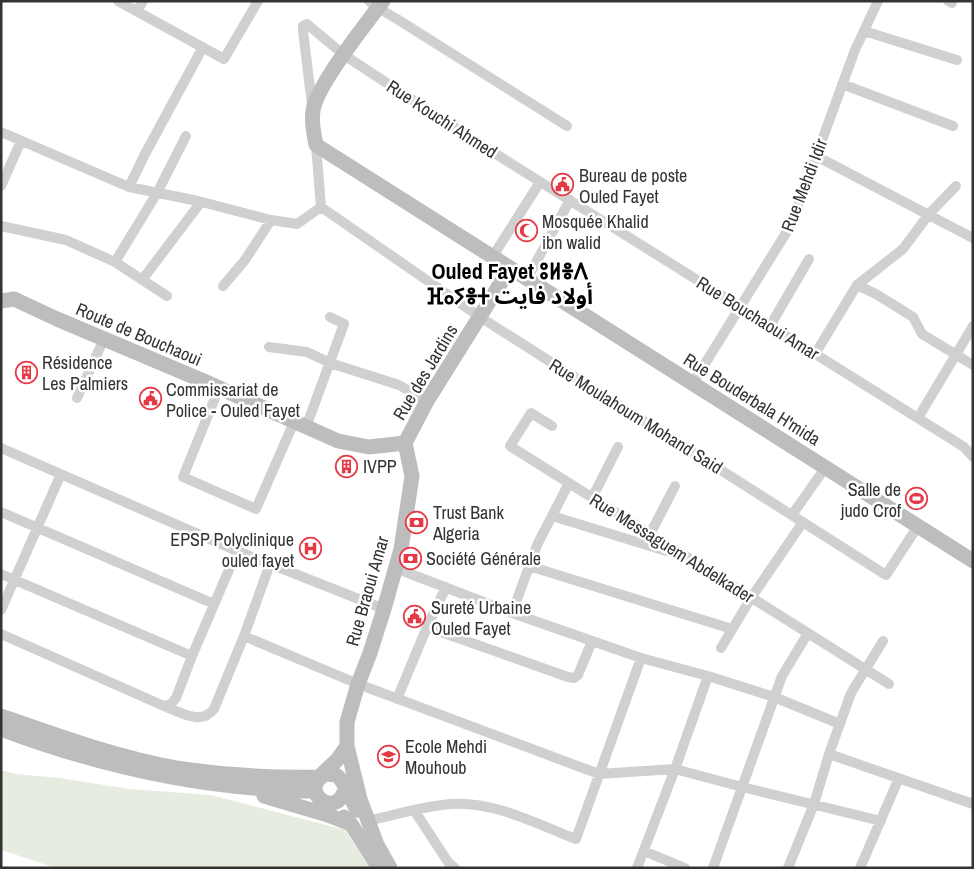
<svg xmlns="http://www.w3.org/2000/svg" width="974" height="869" font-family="'Archivo Narrow','Noto Sans Arabic','Noto Sans Tifinagh',sans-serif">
<rect width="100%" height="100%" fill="#fff"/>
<path fill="#e6ecdf" d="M 1,770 L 16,774 L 60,778 L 129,789 L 211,795 L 345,830 L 370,868 L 56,868 L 1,850 Z"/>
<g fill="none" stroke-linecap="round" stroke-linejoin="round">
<path stroke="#d0d0d0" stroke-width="10" d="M 118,1 L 224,59 L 258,1
M 369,1 L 378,8 L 397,19 L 567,126
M 948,1 L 952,3
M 137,11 L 143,1
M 864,31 L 957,60
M 842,84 L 953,126
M 312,105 L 303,31 L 303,26 L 307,24 L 344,55 L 480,144 L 964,447 L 973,457
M 1,132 L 129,187 L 198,201 L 271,220 L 297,224 L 321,207
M 316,145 L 321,207 L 480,317 L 886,575 L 918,526
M 816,156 L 973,238
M 1,186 L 21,141
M 129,187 L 145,154 L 203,47
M 1,226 L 66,240 L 115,262 L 167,296
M 493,256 L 540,182
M 115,262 L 157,193 L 186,136
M 527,279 L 570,200
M 142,280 L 201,202
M 857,285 L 876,294 L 913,317 L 922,334 L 973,365
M 223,286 L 245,260 L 271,220
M 770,326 L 809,259
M 269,347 L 307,352 L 330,363 L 399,385 L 427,401
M 815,354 L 857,285 L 903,249 L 929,214 L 956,186
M 693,383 L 791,225 L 855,50 L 878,1
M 219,388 L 183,477 L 256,509 L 294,422
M 77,398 L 104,339
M 918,418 L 973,326
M 552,426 L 531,413 L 510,446 L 889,684
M 306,427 L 344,324 L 330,317
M 1,448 L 237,551 L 384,609
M 592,498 L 618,447
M 1,512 L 214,604
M 792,515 L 825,468
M 552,516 L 673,553
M 650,534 L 675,486
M 529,566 L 732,629
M 395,568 L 512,613 L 641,658 L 708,676 L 774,697 L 840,724
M 1,574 L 192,656
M 1,610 L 61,474
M 512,613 L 537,545 L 569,483
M 427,627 L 568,677 L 574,678 L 578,675 L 592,641
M 1,634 L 164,706 L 171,704 L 176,698 L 192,656 L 237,551
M 244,636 L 358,684 L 599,774 L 675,769 L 742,787 L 881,821
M 721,648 L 751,598 L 803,522
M 397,699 L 427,627 L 446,587
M 164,706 C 180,712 201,726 214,709 L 244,636 L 270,564
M 829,754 L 973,804
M 414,810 L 448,862 L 455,868
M 367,821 C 395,815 423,806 451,804 C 494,801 537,824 576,839 L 641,658
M 644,851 L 685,868
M 637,868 L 675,769 L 708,676
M 713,868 L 782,676 L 808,633
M 788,868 L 814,804 L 829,754 L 851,693 L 883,641
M 860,868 L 899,778"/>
<path stroke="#bdbdbd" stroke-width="15" d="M 383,1 C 366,24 316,86 313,111 C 311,122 314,134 316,145 L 973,561
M 1,301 L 14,299 L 57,319 L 206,382 L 338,441 L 369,447 L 405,443
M 405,443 L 427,401 L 510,268
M 1,716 C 58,736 116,757 176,768 C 223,775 272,778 320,777
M 1,729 C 102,767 207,790 315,791
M 320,776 L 337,760 L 347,746 L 347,751
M 345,789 C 336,822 296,789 326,774 L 336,775 C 344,780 352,801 357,810
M 264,796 L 328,815 L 351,824
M 344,817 L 351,824 L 379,868
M 371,834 L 390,868
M 376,842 L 360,799 L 347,746 L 347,722 L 358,684 L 370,653 L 384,609 L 401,549 L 412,476 L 405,443"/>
</g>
<defs>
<symbol id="civic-ring" viewBox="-11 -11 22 22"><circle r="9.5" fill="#fff" stroke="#e63946" stroke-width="1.5"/><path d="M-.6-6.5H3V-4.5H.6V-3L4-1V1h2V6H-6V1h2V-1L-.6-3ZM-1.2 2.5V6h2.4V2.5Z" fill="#e63946"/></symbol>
<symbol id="mosque-ring" viewBox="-11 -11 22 22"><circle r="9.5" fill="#fff" stroke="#e63946" stroke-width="1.5"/><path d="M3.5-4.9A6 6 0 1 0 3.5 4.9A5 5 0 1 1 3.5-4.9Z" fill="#e63946"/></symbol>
<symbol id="building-ring" viewBox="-11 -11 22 22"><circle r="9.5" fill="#fff" stroke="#e63946" stroke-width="1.5"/><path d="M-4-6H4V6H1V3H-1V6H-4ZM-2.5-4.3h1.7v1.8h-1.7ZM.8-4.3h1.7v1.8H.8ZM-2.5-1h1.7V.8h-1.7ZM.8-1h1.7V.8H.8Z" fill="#e63946"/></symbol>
<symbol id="stadium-ring" viewBox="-11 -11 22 22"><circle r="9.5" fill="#fff" stroke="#e63946" stroke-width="1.5"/><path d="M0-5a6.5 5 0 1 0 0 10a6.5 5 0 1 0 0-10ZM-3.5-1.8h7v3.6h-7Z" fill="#e63946"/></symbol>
<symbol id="bank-ring" viewBox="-11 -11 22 22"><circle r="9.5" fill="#fff" stroke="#e63946" stroke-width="1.5"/><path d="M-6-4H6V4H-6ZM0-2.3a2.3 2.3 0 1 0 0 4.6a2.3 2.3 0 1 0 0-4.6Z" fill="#e63946"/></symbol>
<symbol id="hospital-ring" viewBox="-11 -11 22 22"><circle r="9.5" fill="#fff" stroke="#e63946" stroke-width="1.5"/><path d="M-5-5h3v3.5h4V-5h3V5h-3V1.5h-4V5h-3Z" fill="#e63946"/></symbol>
<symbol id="school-ring" viewBox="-11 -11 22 22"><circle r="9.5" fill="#fff" stroke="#e63946" stroke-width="1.5"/><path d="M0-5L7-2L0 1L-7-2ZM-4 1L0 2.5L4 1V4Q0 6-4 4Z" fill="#e63946"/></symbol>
</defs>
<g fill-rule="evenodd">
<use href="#civic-ring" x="550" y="172" width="25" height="25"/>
<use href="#mosque-ring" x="514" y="218" width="25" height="25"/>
<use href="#building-ring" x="14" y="360" width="25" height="25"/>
<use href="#civic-ring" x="138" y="386" width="25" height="25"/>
<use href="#building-ring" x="334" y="454" width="25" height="25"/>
<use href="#stadium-ring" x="904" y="486" width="25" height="25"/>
<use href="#bank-ring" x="404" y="510" width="25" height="25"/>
<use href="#hospital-ring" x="298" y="536" width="25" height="25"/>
<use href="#bank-ring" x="398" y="546" width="25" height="25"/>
<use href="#civic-ring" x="402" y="604" width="25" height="25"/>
<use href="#school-ring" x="376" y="744" width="25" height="25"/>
</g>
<g text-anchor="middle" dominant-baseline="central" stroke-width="5" stroke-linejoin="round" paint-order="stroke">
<g font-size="18" fill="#333" stroke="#fff">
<text transform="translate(442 119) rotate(33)">Rue Kouchi Ahmed</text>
<text transform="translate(804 185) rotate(-69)">Rue Mehdi Idir</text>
<text transform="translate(758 318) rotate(32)">Rue Bouchaoui Amar</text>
<text transform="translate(139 334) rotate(23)">Route de Bouchaoui</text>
<text transform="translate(425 372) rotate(-59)">Rue des Jardins</text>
<text transform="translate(752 399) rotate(32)">Rue Bouderbala H'mida</text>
<text transform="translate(636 416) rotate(32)">Rue Moulahoum Mohand Said</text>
<text transform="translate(672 548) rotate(32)">Rue Messaguem Abdelkader</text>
<text transform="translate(367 591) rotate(-74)">Rue Braoui Amar</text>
</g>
<g font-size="18" fill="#333" stroke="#fff" text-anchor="start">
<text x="579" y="175">Bureau de poste<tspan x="579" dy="21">Ouled Fayet</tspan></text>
<text x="542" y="221">Mosquée Khalid<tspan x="542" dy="21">ibn walid</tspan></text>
<text x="42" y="362">Résidence<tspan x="42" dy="21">Les Palmiers</tspan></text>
<text x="166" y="389">Commissariat de<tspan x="166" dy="21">Police - Ouled Fayet</tspan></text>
<text x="363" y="466">IVPP</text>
<text x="901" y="489" text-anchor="end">Salle de<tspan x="901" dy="21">judo Crof</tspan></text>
<text x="433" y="512">Trust Bank<tspan x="433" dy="21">Algeria</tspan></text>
<text x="294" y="539" text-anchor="end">EPSP Polyclinique<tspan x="294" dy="21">ouled fayet</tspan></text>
<text x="426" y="558">Société Générale</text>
<text x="431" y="607">Sureté Urbaine<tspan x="431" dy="21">Ouled Fayet</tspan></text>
<text x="405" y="746">Ecole Mehdi<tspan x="405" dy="21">Mouhoub</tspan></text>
</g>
<g font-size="22" font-weight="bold" fill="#000" stroke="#fff">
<text x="510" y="271">Ouled Fayet ⵓⵍⴻⴷ<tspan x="510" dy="25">ⴼⴰⵢⴻⵜ أولاد فايت</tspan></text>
</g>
</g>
<rect width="974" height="869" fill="none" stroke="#333333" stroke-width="5"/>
</svg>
